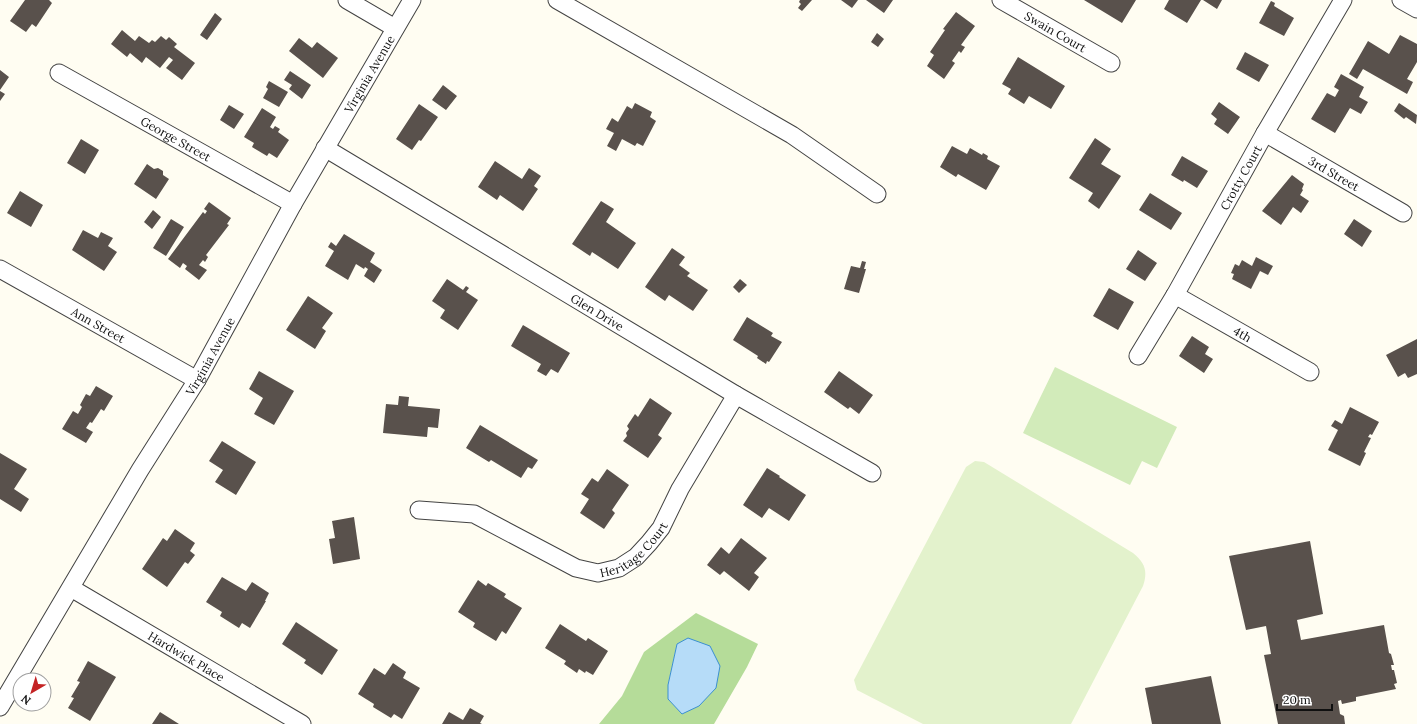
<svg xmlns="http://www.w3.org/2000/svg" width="1417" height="724" font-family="Lora,serif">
<rect width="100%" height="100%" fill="#fffdf2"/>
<path fill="#d2ebba" d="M 1055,367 L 1177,427 L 1157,468 L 1142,461 L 1130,485 L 1023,433 Z"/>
<path fill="#b5dc99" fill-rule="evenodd" d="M 696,613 L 758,644 L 747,667 L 714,724 L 599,724 L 622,696 L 644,652 ZM 677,644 L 683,714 L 668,699 L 668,685 Z"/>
<path fill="#e3f2cc" d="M 975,461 L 984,462 L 1133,553 C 1145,563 1148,571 1143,586 L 1071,724 L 923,724 L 857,690 L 854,680 L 966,467 Z"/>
<path fill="#b6dcf8" stroke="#3b8fd1" d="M 688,638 L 710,646 L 720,666 L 716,688 L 699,706 L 682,714 L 668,699 L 668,685 L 677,644 Z"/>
<path fill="#59514c" d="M 25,0 L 49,0 L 52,3 L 36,27 L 32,24 L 26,32 L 10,21 Z
M 800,0 L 812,0 L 802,11 L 798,8 L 801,4 L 799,2 Z
M 841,0 L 858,0 L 852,8 Z
M 866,0 L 893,0 L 884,13 Z
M 1084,0 L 1136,0 L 1122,23 Z
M 1169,0 L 1201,0 L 1187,23 L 1164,9 Z
M 1203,0 L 1222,0 L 1217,9 Z
M 1271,1 L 1275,3 L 1274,6 L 1294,18 L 1284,36 L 1259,23 Z
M 956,12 L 975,26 L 961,45 L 965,47 L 961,53 L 959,51 L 952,61 L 955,63 L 944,79 L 927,66 L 934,55 L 930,52 L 945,30 L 943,29 Z
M 215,13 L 222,19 L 207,40 L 200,35 Z
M 122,30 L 135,41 L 139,36 L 149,43 L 152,40 L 155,42 L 161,36 L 166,40 L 169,37 L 177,44 L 174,47 L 195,63 L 182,80 L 166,68 L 173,60 L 169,57 L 160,68 L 146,57 L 142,63 L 130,53 L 127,57 L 111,44 Z
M 877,33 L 884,39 L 878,47 L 871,42 Z
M 1400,35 L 1417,44 L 1417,62 L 1407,79 L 1413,82 L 1407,94 L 1363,69 L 1357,79 L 1349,74 L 1368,41 L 1389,54 Z
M 299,38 L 312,48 L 317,42 L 338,58 L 323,78 L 289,51 Z
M 1245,52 L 1269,65 L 1259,82 L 1236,69 Z
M 1018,57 L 1065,86 L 1051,109 L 1029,96 L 1024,104 L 1008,94 L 1011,89 L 1002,84 Z
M 0,70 L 9,77 L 0,90 Z
M 290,71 L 311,85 L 302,99 L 289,89 L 292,85 L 284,80 Z
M 1341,74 L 1364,87 L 1359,97 L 1368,102 L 1361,114 L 1350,108 L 1335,133 L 1311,119 L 1327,93 L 1335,97 L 1339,90 L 1334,87 Z
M 269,81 L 288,92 L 279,107 L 263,98 L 268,89 L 266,87 Z
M 443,85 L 457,96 L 446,110 L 432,100 Z
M 0,91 L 5,94 L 0,101 Z
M 1219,102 L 1240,117 L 1228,134 L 1214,124 L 1217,119 L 1211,114 Z
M 635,103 L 652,112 L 650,117 L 656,121 L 643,146 L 637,143 L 635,146 L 622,139 L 616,151 L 607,146 L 614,133 L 606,129 L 612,118 L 618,122 L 627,106 L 632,109 Z
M 1399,103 L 1417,115 L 1416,124 L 1406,117 L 1404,119 L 1394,111 Z
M 419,104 L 438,117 L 421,141 L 419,140 L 412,150 L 396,139 Z
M 229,105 L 244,114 L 234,129 L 220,120 Z
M 262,108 L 276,117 L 270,127 L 273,129 L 275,126 L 280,129 L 278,132 L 289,140 L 277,158 L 269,153 L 267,156 L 252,147 L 254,143 L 244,137 Z
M 1095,138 L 1111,149 L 1101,164 L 1121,176 L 1099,209 L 1088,201 L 1093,193 L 1069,178 Z
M 81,139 L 99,150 L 85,174 L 67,163 Z
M 952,146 L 967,154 L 970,148 L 982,155 L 983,153 L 988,156 L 987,159 L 1000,166 L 986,190 L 958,174 L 956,177 L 940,167 Z
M 1182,156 L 1208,171 L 1197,188 L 1184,180 L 1183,182 L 1171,175 Z
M 495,161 L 522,179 L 529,168 L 541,176 L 534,186 L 538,189 L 523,211 L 500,195 L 497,200 L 478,187 Z
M 147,164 L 154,169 L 158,168 L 163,171 L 163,175 L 169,179 L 156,199 L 134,184 Z
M 1292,175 L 1304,184 L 1302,189 L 1303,190 L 1300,195 L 1309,201 L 1301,213 L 1293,207 L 1281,225 L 1262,211 Z
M 20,191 L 43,205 L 31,227 L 7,213 Z
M 1150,193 L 1182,213 L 1171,230 L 1139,210 Z
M 601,201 L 614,209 L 606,222 L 636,243 L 618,269 L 592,252 L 590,256 L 572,244 Z
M 209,202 L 231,218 L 227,224 L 229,225 L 206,255 L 208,257 L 205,262 L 203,260 L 199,265 L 207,270 L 199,280 L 185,269 L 187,266 L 183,263 L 180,268 L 168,259 L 203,212 L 205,214 L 207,211 L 204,209 Z
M 153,210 L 161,217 L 152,229 L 144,222 Z
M 171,219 L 184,227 L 166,256 L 153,248 Z
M 1354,219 L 1372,231 L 1362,247 L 1344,234 Z
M 83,230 L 98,238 L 101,232 L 113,238 L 108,246 L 117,252 L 104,271 L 72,250 Z
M 344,234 L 375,253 L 370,262 L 382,270 L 374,283 L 364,276 L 368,269 L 365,267 L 364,269 L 356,264 L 348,280 L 325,266 L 334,251 L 328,247 L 331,242 L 336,246 Z
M 672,248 L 685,257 L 679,265 L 690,273 L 687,276 L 708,290 L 693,311 L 669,295 L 665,301 L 645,287 Z
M 1138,250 L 1157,263 L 1145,281 L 1126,269 Z
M 1256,257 L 1273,266 L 1268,275 L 1260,271 L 1251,289 L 1232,279 L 1234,274 L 1231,273 L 1235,264 L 1239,266 L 1242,260 L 1252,266 Z
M 862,261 L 866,262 L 864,269 L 866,269 L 859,293 L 844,289 L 851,266 L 860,268 Z
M 447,279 L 463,290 L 466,286 L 469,288 L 466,292 L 478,300 L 458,330 L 440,318 L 445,310 L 432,301 Z
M 740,279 L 747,285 L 739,293 L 733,287 Z
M 1109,288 L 1134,302 L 1118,330 L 1093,316 Z
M 308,296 L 333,313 L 322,328 L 326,331 L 315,349 L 286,330 Z
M 747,317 L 773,333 L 771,336 L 782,342 L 769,362 L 767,361 L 766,364 L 757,358 L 758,356 L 733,340 Z
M 523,325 L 570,353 L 558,373 L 551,369 L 546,376 L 537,371 L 541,364 L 511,346 Z
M 1192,336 L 1209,347 L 1205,354 L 1213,359 L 1204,373 L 1179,356 Z
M 1417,339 L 1417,374 L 1408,378 L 1405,373 L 1398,377 L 1386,355 Z
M 259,371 L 294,391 L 274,425 L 254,414 L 263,398 L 249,389 Z
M 839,371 L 873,395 L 859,414 L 850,407 L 848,409 L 824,392 Z
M 96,386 L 113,396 L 104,411 L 101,409 L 92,423 L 90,422 L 86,428 L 93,432 L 86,443 L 62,429 L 73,411 L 78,414 L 82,407 L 80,405 L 86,394 L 90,396 Z
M 399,396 L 409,397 L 408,406 L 440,409 L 438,428 L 428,427 L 427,437 L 383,433 L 386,404 L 398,405 Z
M 650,398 L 672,413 L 658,435 L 662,438 L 648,458 L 623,441 L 627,436 L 626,433 L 629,429 L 627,426 L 635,414 L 638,417 Z
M 1350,407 L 1379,422 L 1372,435 L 1370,434 L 1368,437 L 1371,438 L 1364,452 L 1366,453 L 1360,466 L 1328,450 L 1338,430 L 1331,426 L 1335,420 L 1342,424 Z
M 480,425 L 538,460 L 532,469 L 528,467 L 521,478 L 491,460 L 489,462 L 466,448 Z
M 222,441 L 256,462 L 236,495 L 215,482 L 223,470 L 209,461 Z
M 0,453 L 27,469 L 14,489 L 29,499 L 21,512 L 0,499 Z
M 767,468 L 780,476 L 779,477 L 806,495 L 789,521 L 769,508 L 762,518 L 743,505 Z
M 607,469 L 629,485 L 612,510 L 615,513 L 604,529 L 580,513 L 589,499 L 581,494 L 592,478 L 598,482 Z
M 354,517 L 360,559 L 333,564 L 329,539 L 335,538 L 332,521 Z
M 175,529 L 195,543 L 190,551 L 195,555 L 188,564 L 185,562 L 167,587 L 142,569 L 163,538 L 167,541 Z
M 741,538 L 767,558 L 754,573 L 759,577 L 749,591 L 724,571 L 720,575 L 707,565 L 721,547 L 729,554 Z
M 1310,541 L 1323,614 L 1297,620 L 1301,640 L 1384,625 L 1389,653 L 1391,654 L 1394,665 L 1391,665 L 1392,670 L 1394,670 L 1397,683 L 1394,684 L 1396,689 L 1356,697 L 1356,701 L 1342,704 L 1341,700 L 1338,701 L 1340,714 L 1344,716 L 1345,724 L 1278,724 L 1264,655 L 1271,654 L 1266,626 L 1246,630 L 1229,556 Z
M 222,577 L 246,591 L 252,582 L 269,593 L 265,601 L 266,601 L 250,628 L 242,623 L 239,628 L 220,616 L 222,612 L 206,602 Z
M 478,580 L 486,586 L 488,583 L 506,594 L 504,597 L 522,608 L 506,634 L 502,631 L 496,641 L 473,627 L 475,623 L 458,612 Z
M 296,622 L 338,650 L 322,675 L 304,663 L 306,660 L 282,644 Z
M 560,624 L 586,641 L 588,638 L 608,651 L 593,675 L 586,671 L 585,673 L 579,669 L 577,673 L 564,664 L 566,661 L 545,648 Z
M 88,661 L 116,677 L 90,721 L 68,708 L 74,698 L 71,697 L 80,682 L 77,681 Z
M 393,663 L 406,672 L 403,678 L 420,688 L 402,719 L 394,714 L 391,718 L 373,707 L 374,704 L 358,694 L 374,668 L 385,675 Z
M 1211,676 L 1221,724 L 1152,724 L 1145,688 Z
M 470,708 L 484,716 L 480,723 L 482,724 L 442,724 L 449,712 L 463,720 Z
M 160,712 L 179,724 L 152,724 Z"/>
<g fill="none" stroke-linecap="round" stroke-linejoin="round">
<defs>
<g id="street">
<path d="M 347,0 L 395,28"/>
<path d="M 557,0 L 792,135 L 877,194"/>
<path id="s1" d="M 1001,0 L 1111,63"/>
<path d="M 1401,0 L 1417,9"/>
<path id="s2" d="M 59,73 L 293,204"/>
<path id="s3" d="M 1265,133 L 1403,213"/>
<path id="s4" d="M 325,148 L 736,395 L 872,473"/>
<path id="s5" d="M 0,269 L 197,380"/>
<path id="s6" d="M 1175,295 L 1310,372"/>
<path id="s7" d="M 1138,356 L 1175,295 L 1265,133 L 1343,0"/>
<path id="s8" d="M 419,510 L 474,514 L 576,568 L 598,573 L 619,568 L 636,557 L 649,543 L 661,528 L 680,489 L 736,395"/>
<path id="s9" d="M 71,588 L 302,724"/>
<path id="s10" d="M 0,707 L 140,470 L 197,380 L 293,204 L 412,0"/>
</g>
</defs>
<use href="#street" stroke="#434343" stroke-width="19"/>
<use href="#street" stroke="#fff" stroke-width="17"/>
</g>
<g text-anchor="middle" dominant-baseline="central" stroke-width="4" stroke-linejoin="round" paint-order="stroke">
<g font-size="12" fill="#101010" stroke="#fff">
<text stroke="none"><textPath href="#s1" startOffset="63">Swain Court</textPath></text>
<text stroke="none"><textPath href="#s10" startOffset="733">Virginia Avenue</textPath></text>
<text stroke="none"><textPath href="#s2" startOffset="134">George Street</textPath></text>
<text stroke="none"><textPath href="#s3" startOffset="80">3rd Street</textPath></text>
<text stroke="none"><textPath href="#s7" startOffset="206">Crotty Court</textPath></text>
<text stroke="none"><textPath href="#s4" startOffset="318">Glen Drive</textPath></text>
<text stroke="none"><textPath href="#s5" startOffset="113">Ann Street</textPath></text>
<text stroke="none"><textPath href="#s6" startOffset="78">4th</textPath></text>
<text stroke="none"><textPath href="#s10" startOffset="409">Virginia Avenue</textPath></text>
<text stroke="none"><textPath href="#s8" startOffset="237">Heritage Court</textPath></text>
<text stroke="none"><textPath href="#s9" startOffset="134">Hardwick Place</textPath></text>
</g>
</g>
<g transform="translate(32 692) rotate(218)"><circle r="19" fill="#ffffff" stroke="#9f9f9f"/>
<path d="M0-3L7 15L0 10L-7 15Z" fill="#c42324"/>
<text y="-6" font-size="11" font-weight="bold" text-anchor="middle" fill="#101010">N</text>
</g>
<path d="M1277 704v6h55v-6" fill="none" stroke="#101010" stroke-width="2"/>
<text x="1283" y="704" font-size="12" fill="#101010" stroke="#ffffff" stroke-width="3" paint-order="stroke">20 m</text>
</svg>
